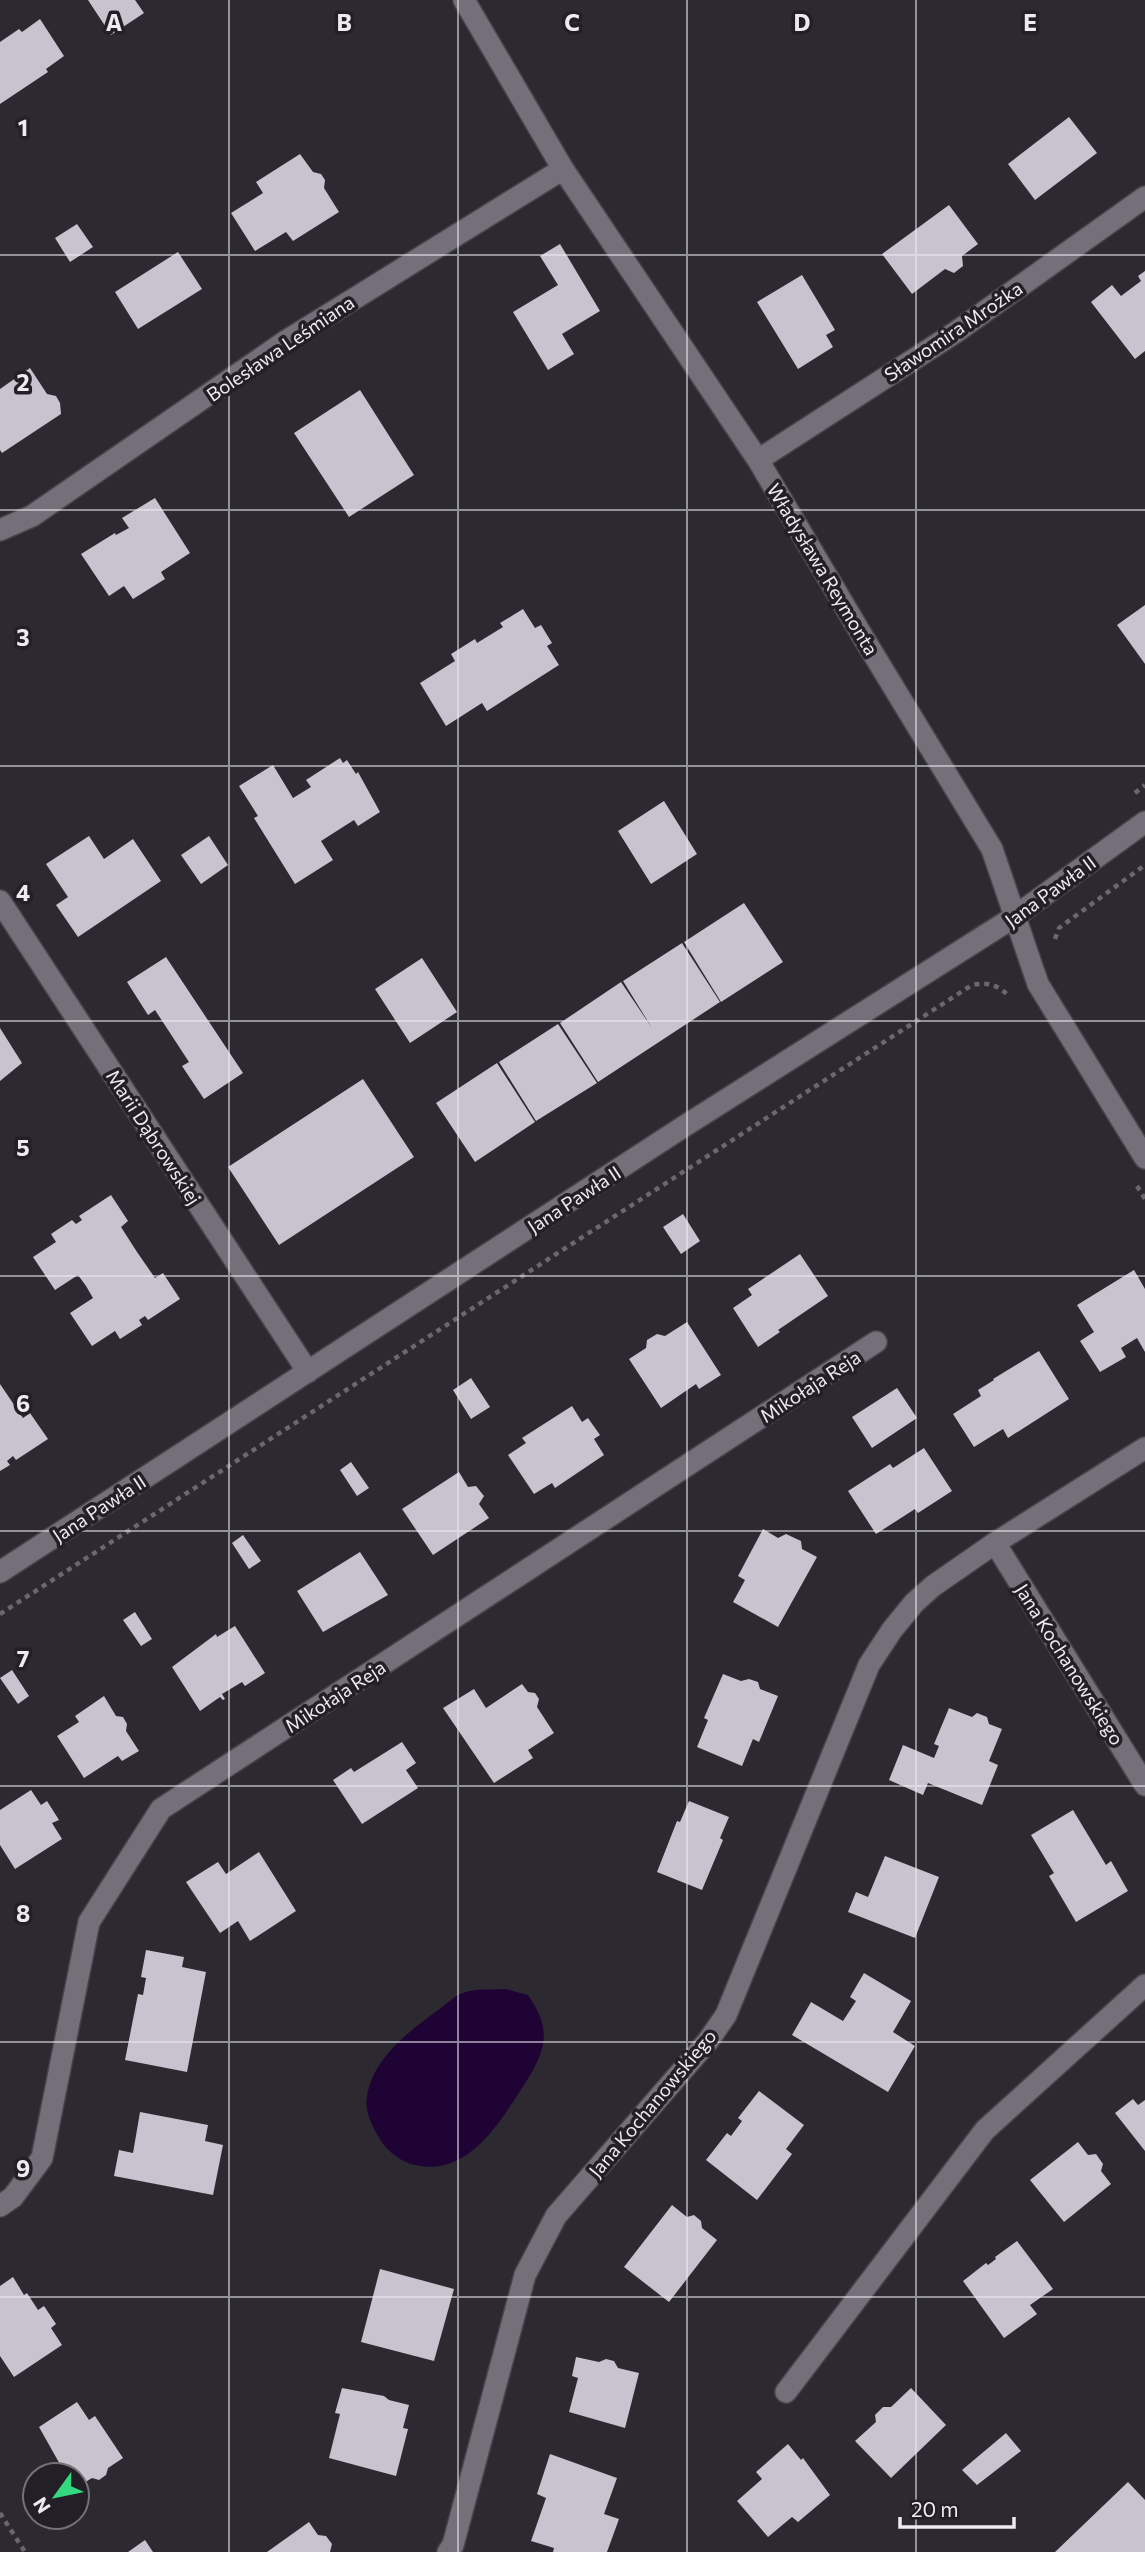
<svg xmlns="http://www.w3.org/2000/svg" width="1145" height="2552" font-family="Commissioner,sans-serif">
<rect width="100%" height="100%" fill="#2c2931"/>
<path fill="#1e0334" d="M 505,1989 L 528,1995 C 555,2034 544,2054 520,2091 C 497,2127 465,2177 415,2165 C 403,2163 387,2151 381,2141 C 373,2127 364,2113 367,2096 C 374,2056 411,2030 441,2008 C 447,2004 455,1995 463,1993 C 474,1988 493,1990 505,1989 Z"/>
<path fill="#c8c3ce" d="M 88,0 L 135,0 L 144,13 L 111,35 Z
M 40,19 L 64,56 L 46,69 L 48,72 L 0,104 L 0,42 L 19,29 L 22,32 Z
M 1069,117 L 1097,153 L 1035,200 L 1008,164 Z
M 300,154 L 313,172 L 321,174 L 325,180 L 324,188 L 339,212 L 293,241 L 286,232 L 255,251 L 231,213 L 263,193 L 256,182 Z
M 949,205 L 978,244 L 962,256 L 963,266 L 954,273 L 945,269 L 912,294 L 882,254 Z
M 77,224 L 93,247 L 70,262 L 55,238 Z
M 560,244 L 600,311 L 562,334 L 574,354 L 548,370 L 513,312 L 558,285 L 540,256 Z
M 178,252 L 202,289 L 138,329 L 115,292 Z
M 1145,271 L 1145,351 L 1135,359 L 1091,302 L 1112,285 L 1121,296 L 1141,281 L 1138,276 Z
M 802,275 L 835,330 L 826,335 L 833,347 L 798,369 L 757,302 Z
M 30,368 L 47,394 L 56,396 L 60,403 L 61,414 L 2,453 L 0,450 L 0,389 Z
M 360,390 L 414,475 L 349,517 L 294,433 Z
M 155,498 L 190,553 L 161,572 L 165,579 L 133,599 L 124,586 L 109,596 L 81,554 L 115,533 L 116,535 L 129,528 L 122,518 Z
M 1145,605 L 1145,664 L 1117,625 Z
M 523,609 L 535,628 L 541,625 L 552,643 L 547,646 L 559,665 L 487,711 L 482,703 L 446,726 L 420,683 L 455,661 L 451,654 L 475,639 L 477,643 L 503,627 L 500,623 Z
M 340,758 L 343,763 L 347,760 L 356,774 L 358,772 L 380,812 L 358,826 L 354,820 L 321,841 L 333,860 L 295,884 L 254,818 L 258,816 L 239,786 L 273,765 L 293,798 L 311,787 L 306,780 Z
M 664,801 L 697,854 L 651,884 L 618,831 Z
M 89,836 L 104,859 L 133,839 L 161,881 L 78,937 L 56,905 L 68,897 L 46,864 Z
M 209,836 L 228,865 L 201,884 L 181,855 Z
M 744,903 L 783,962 L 721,1002 L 684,942 Z
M 682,943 L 720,1002 L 598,1082 L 560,1023 L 621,982 L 652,1028 L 623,981 Z
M 166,957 L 243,1073 L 204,1099 L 182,1066 L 189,1062 L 155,1010 L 148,1015 L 127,982 Z
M 422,958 L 457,1012 L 410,1043 L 375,989 Z
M 558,1024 L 597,1083 L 536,1121 L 499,1062 Z
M 0,1028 L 22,1063 L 0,1081 Z
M 497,1063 L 535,1122 L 475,1162 L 436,1103 Z
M 363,1079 L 414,1157 L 279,1245 L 228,1167 Z
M 111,1195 L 128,1221 L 121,1227 L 137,1252 L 155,1278 L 163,1273 L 180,1299 L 148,1320 L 145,1316 L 139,1320 L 142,1325 L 120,1339 L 115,1331 L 92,1346 L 70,1313 L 93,1298 L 86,1286 L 78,1275 L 55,1290 L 33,1257 L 56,1242 L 51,1234 L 72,1220 L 76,1224 L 82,1220 L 79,1216 Z
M 683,1214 L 700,1241 L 681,1254 L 663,1227 Z
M 800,1254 L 828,1296 L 778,1330 L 780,1332 L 758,1347 L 733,1308 L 752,1295 L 748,1289 Z
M 1134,1270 L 1145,1289 L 1145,1352 L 1137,1338 L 1121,1348 L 1126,1357 L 1100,1372 L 1080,1341 L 1094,1332 L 1077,1305 Z
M 687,1322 L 721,1375 L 699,1389 L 696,1384 L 661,1408 L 629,1359 L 646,1348 L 647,1340 L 657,1334 L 665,1336 Z
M 1039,1351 L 1069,1399 L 1008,1438 L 1003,1429 L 974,1447 L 953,1414 L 981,1396 L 978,1390 L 994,1380 L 993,1379 Z
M 471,1378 L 490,1407 L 471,1419 L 453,1390 Z
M 0,1384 L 23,1418 L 30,1413 L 48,1439 L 16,1460 L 13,1456 L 7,1461 L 10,1465 L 0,1471 Z
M 897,1388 L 917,1418 L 872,1448 L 852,1417 Z
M 572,1406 L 582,1422 L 588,1418 L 600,1435 L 594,1439 L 604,1455 L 555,1488 L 552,1483 L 534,1494 L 508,1455 L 526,1443 L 522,1438 Z
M 924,1448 L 952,1491 L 918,1513 L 915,1509 L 876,1534 L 848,1491 L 890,1464 L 893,1468 Z
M 351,1462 L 369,1488 L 357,1496 L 340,1470 Z
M 459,1472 L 468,1487 L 476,1486 L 484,1496 L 479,1504 L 489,1518 L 433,1555 L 402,1509 Z
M 763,1529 L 778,1538 L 786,1534 L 801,1541 L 802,1549 L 817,1557 L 778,1627 L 733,1602 L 745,1580 L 738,1576 Z
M 243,1535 L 261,1561 L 249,1569 L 232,1543 Z
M 360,1552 L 388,1595 L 323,1632 L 297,1591 Z
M 135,1612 L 152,1639 L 141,1646 L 123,1620 Z
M 235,1626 L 265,1673 L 245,1686 L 242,1682 L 222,1694 L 225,1699 L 223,1700 L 220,1697 L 200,1711 L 172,1667 L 216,1634 L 217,1637 Z
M 12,1670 L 29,1696 L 18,1704 L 0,1678 Z
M 723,1674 L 741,1681 L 749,1679 L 758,1682 L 760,1689 L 778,1696 L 759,1742 L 753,1739 L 742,1766 L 697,1747 L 708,1720 L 704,1718 Z
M 522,1684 L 528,1692 L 535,1693 L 539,1699 L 537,1707 L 554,1733 L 528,1750 L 533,1758 L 494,1783 L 443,1708 L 474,1689 L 486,1708 Z
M 104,1696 L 116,1716 L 123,1717 L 127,1724 L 126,1731 L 139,1751 L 122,1761 L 118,1756 L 84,1778 L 57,1736 L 79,1722 L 75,1716 Z
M 949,1708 L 972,1717 L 977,1713 L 987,1717 L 989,1724 L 1002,1729 L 989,1761 L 998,1765 L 982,1805 L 928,1783 L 923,1795 L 889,1780 L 903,1745 L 934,1758 L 939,1746 L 934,1744 Z
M 402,1742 L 416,1763 L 406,1770 L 418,1788 L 362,1824 L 333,1780 L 351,1768 L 354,1772 Z
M 31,1790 L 41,1805 L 47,1801 L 59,1820 L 52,1823 L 62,1839 L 15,1869 L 0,1845 L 0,1810 Z
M 689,1801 L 729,1817 L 720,1838 L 723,1840 L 702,1890 L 657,1872 L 677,1821 L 680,1822 Z
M 1073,1810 L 1106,1865 L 1111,1861 L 1128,1891 L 1076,1922 L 1049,1876 L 1054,1873 L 1031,1835 Z
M 259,1852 L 296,1911 L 250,1941 L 238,1921 L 220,1933 L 186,1882 L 218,1862 L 226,1874 Z
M 885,1856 L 939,1877 L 915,1938 L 848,1912 L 856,1892 L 868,1897 Z
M 146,1950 L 184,1957 L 182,1967 L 206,1972 L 187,2072 L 125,2060 L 138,1994 L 143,1995 L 146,1978 L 141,1977 Z
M 864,1973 L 911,2001 L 893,2032 L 915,2046 L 888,2092 L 792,2035 L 811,2002 L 843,2021 L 856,2001 L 850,1997 Z
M 759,2091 L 804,2125 L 786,2149 L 792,2154 L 757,2200 L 706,2160 L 727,2133 L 731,2136 L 742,2121 L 738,2118 Z
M 1133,2099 L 1138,2105 L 1145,2100 L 1145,2151 L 1115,2113 Z
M 140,2112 L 208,2125 L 205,2141 L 223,2145 L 213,2195 L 114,2176 L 119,2150 L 133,2153 Z
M 1078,2142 L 1088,2155 L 1096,2154 L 1103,2164 L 1101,2171 L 1111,2184 L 1064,2222 L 1030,2180 Z
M 672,2205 L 687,2217 L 694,2215 L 701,2221 L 702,2228 L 717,2240 L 669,2302 L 624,2267 Z
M 1017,2241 L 1053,2289 L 1030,2305 L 1037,2314 L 1004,2338 L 963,2281 L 986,2263 L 988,2265 L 996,2259 L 995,2257 Z
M 380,2269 L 454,2289 L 434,2361 L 361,2342 Z
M 13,2277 L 24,2295 L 27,2293 L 38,2310 L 44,2306 L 56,2324 L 51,2328 L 62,2345 L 14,2377 L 0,2356 L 0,2286 Z
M 576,2357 L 599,2362 L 606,2359 L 614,2361 L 618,2368 L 639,2373 L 625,2428 L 569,2412 L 578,2378 L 572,2376 Z
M 342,2388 L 384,2396 L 389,2400 L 409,2405 L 403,2428 L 408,2429 L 396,2476 L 329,2458 L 340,2414 L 335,2413 Z
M 911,2388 L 946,2425 L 891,2478 L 855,2441 L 876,2422 L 875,2415 L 883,2407 L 891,2407 Z
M 77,2402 L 89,2420 L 95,2416 L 123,2458 L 108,2468 L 106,2475 L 99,2480 L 92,2478 L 77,2487 L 77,2475 L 66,2475 L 39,2427 Z
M 1006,2433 L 1021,2451 L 977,2485 L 962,2470 Z
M 788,2444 L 801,2460 L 803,2458 L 830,2495 L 798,2522 L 792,2517 L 768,2537 L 737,2501 L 762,2479 L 756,2472 Z
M 550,2454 L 617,2478 L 604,2514 L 619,2519 L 607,2552 L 553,2552 L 554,2548 L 531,2541 L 546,2498 L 537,2494 Z
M 1128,2482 L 1145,2500 L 1145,2552 L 1055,2552 Z
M 309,2522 L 318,2535 L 326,2536 L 332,2544 L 330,2552 L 267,2552 Z
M 145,2540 L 153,2552 L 128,2552 Z"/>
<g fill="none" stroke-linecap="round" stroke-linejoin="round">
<defs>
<path id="street" d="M 464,0 L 563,169 L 758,460 L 863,637 L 992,849 L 1038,984 L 1145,1158
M 758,460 L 956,332 L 1145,197
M 0,530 L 32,516 L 286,341 L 563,169
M 0,901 L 308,1372
M 995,1543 L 1145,1785
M 0,1572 L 683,1127 L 1014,917 L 1145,822
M 0,2206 L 13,2197 L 42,2158 L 89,1922 L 161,1809 L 876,1342
M 786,2392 L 985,2130 L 1145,1985
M 448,2552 L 453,2545 L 525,2275 L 556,2216 L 708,2041 L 726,2015 L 869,1665 L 892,1630 L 914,1603 L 933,1586 L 995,1543 L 1145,1448"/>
</defs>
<use href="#street" stroke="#49454d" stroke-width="24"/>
<path stroke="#6a676f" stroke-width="4.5" stroke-dasharray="5 5" stroke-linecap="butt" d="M 1135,793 L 1145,785
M 1055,939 L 1059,928 L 1145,865
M 1137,1186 L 1145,1199
M 0,1614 L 972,985 C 988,982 996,984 1008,995
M 0,2513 L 25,2552"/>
<use href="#street" stroke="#74707a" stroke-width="21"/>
</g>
<path fill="none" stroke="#edebf1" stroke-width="2" stroke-opacity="0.55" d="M 229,0 L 229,2552M 458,0 L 458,2552M 687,0 L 687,2552M 916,0 L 916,2552M 0,255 L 1145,255M 0,510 L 1145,510M 0,766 L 1145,766M 0,1021 L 1145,1021M 0,1276 L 1145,1276M 0,1531 L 1145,1531M 0,1786 L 1145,1786M 0,2042 L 1145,2042M 0,2297 L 1145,2297"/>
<g text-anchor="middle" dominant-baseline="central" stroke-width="7" stroke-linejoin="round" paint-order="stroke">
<g font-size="19" fill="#edebf1" stroke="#231f27">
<text transform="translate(953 331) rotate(-34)">Sławomira Mrożka</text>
<text transform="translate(280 348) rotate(-34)">Bolesława Leśmiana</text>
<text transform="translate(823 569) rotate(59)">Władysława Reymonta</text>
<text transform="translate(1050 891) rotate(-36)">Jana Pawła II</text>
<text transform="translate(154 1137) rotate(57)">Marii Dąbrowskiej</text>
<text transform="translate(574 1199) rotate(-33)">Jana Pawła II</text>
<text transform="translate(810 1386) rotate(-33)">Mikołaja Reja</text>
<text transform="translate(99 1508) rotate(-33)">Jana Pawła II</text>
<text transform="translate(1070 1664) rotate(58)">Jana Kochanowskiego</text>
<text transform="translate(335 1696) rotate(-33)">Mikołaja Reja</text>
<text transform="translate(652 2103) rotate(-50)">Jana Kochanowskiego</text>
</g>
</g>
<g font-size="23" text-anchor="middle" font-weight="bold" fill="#edebf1" stroke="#231f27" stroke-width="7" stroke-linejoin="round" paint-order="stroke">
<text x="114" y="31">A</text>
<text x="344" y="31">B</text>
<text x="572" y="31">C</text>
<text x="802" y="31">D</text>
<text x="1030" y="31">E</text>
<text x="23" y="136">1</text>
<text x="23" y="391">2</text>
<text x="23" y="646">3</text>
<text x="23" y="901">4</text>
<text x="23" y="1156">5</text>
<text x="23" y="1412">6</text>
<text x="23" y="1667">7</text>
<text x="23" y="1922">8</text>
<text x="23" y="2177">9</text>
</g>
<g transform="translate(56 2496) rotate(237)"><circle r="33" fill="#231f27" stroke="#747178" stroke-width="2"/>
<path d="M0-5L12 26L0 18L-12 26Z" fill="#33d881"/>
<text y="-10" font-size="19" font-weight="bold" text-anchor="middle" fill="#edebf1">N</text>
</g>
<path d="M900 2517v10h114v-10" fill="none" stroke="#edebf1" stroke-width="3.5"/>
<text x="911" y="2517" font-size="21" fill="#edebf1" stroke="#231f27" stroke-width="5" paint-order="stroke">20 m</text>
</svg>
